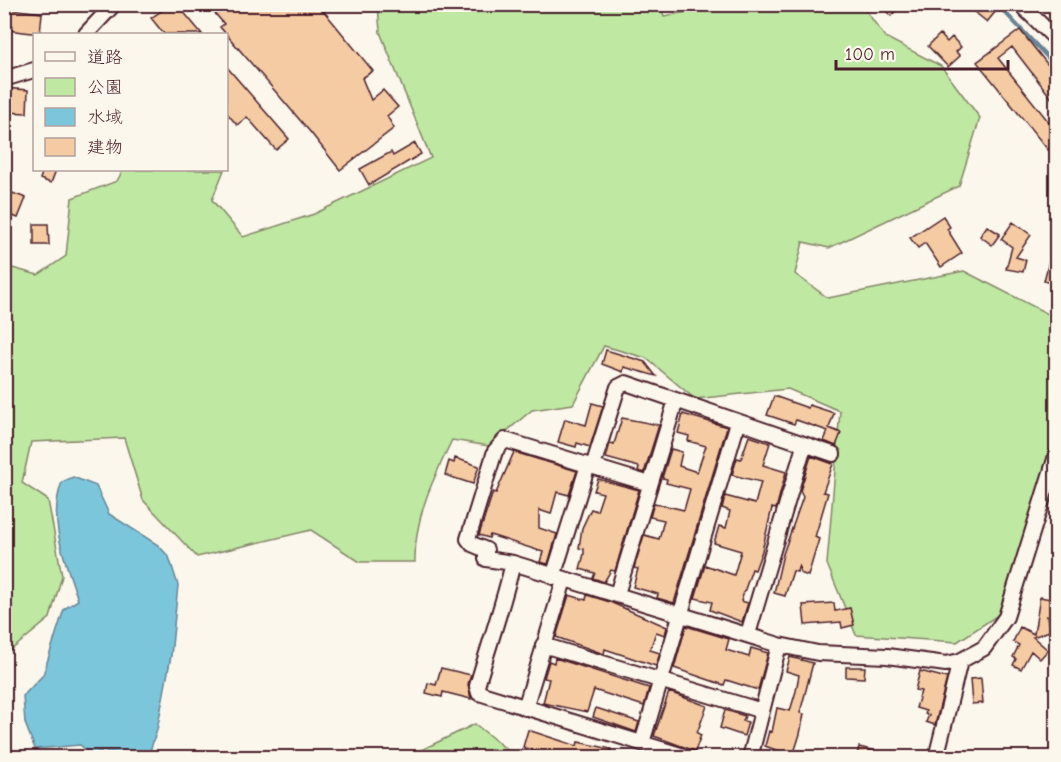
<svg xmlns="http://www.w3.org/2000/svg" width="1061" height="762" font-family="'Comic Neue','Klee One',sans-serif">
<rect width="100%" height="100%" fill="#fbf7ec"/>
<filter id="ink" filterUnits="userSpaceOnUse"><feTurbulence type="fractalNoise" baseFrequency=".0167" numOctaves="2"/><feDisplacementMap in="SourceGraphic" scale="12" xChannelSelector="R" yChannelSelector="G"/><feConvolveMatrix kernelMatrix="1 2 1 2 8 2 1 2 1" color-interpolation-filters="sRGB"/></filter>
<g filter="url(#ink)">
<path fill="#bfe8a3" stroke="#848467" stroke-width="1.5" d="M 660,4 L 664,16 L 728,5 L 862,5 L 885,37 L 941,66 L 980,118 L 959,186 L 829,248 L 803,242 L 795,274 L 828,298 L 964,271 L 1056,318 L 1056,438 L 998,615 L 957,642 L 856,635 L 827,564 L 840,411 L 788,389 L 695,399 L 646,358 L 604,346 L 573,404 L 532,410 L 489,446 L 452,440 C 433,479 414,518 415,562 L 360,562 L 311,530 L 197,557 L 143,500 L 124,438 L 31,442 L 22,483 L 48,500 L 62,576 L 50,618 L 5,655 L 5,266 L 38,275 L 66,256 L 72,198 L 117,181 L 123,170 L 224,170 L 212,200 L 243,237 L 314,214 L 431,158 L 380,32 L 378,5 Z
M 475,724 L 516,757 L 407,757 Z"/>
<path fill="#7bc6db" stroke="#678395" stroke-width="1.5" d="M 73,477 L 96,486 L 109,514 L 158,545 L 169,557 L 178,585 L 171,656 L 157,730 L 148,757 L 122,757 L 120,754 L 102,751 L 92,755 L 80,745 L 35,749 L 25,723 L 23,696 L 43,675 L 64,609 L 78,600 C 66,562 47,521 62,482 Z"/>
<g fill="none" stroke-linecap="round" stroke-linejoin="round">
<path stroke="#678395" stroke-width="4" d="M 997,4 L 1056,66"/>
</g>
<path fill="#f4cba3" stroke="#4a1f2b" stroke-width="1.5" d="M 172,4 L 177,4 L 202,34 L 164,34 L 151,18 Z
M 207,4 L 318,4 L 373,71 L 362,78 L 371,100 L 383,90 L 398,107 L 387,116 L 394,128 L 340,170 L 311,133 L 220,27 L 224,24 Z
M 879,4 L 902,4 L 891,16 Z
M 965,4 L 989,4 L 996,11 L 987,22 Z
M 9,9 L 42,13 L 40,34 L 7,30 Z
M 1020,30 L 1056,75 L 1056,104 L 1012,47 L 998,58 L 1056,131 L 1056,143 L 1048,150 L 977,62 Z
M 940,34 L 947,42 L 952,37 L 961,47 L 956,52 L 960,56 L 948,67 L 928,46 Z
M 226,66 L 289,139 L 276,150 L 247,117 L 237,125 L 226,112 Z
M 4,88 L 28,90 L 27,113 L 4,112 Z
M 415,143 L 421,154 L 369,185 L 360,169 L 391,152 L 393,156 Z
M 43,170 L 56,170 L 51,183 L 40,179 Z
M 4,190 L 26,198 L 18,218 L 4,213 Z
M 943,216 L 950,227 L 947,229 L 962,253 L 941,267 L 925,243 L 918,248 L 910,238 Z
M 1013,222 L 1031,235 L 1016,257 L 1026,260 L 1023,272 L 1006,269 L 1012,247 L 1001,239 Z
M 34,224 L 48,224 L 49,245 L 34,245 Z
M 987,226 L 1000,234 L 992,245 L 980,236 Z
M 1053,245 L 1056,245 L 1056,285 L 1044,281 Z
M 606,350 L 645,362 L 656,376 L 624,367 L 623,372 L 602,364 Z
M 774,396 L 808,408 L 809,405 L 834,413 L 829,428 L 841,433 L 836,446 L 824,441 L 828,431 L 796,420 L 794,424 L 767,415 Z
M 592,403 L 603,406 L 590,447 L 577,443 L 576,447 L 558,442 L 565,419 L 586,425 Z
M 683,414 L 727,427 L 674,603 L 657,598 L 658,594 L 633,587 L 638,569 L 634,568 L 644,535 L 659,539 L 664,520 L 650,517 L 654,503 L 684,510 L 690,489 L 666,483 L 667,479 L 662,478 L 671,449 L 682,452 L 679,466 L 697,472 L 706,446 L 688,441 L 689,436 L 678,433 Z
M 622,418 L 659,425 L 644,473 L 638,471 L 639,467 L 606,458 L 610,443 L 614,444 Z
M 749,436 L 770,443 L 763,465 L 786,472 L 776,509 L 772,508 L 762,551 L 755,570 L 752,569 L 741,601 L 748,603 L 742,622 L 710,610 L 712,602 L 695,598 L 705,565 L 734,575 L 741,551 L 714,543 L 719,526 L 726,528 L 730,511 L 722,508 L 725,496 L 755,504 L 761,482 L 732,475 L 737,458 L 741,459 Z
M 514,452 L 577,471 L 569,495 L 557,492 L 551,514 L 539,510 L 539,528 L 557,534 L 548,564 L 540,562 L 543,552 L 490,535 L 489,538 L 479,535 L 493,492 L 496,493 Z
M 811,456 L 833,464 L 823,492 L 828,493 L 815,537 L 819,539 L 808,576 L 800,573 L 799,564 L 797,572 L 793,571 L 785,596 L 774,593 L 783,554 L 803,497 L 800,491 Z
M 455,458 L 479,466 L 473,484 L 445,475 L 449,461 L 454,463 Z
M 598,479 L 639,490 L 615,571 L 611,570 L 604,582 L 593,578 L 595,573 L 580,569 L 584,554 L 584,549 L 579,548 L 582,528 L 591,509 L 597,511 L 603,493 L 594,491 Z
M 569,595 L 586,600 L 587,595 L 610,602 L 667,627 L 665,635 L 656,632 L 650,650 L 660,653 L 656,666 L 605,649 L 604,654 L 556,637 Z
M 1040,597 L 1056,600 L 1056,618 L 1046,616 L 1052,630 L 1033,637 L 1048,650 L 1040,659 L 1031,651 L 1021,669 L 1013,665 L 1016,659 L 1013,657 L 1019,645 L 1013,642 L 1020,627 L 1034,634 Z
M 834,603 L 835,611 L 850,608 L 854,625 L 842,628 L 841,622 L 805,625 L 803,605 Z
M 686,626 L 729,639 L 726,650 L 749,657 L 751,648 L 768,653 L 758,690 L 726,680 L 724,685 L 674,668 Z
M 790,657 L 813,663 L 800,713 L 804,714 L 800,734 L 793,756 L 765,746 L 769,731 L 772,732 L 777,708 L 790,711 L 796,691 L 799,675 L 786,671 Z
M 555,658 L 649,688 L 644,706 L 594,690 L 587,712 L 543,703 L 549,679 L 544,678 L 549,661 L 554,663 Z
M 846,667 L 865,667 L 864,678 L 846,677 Z
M 441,668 L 471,675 L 468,684 L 471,699 L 443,692 L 442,697 L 426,693 L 428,683 L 436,685 Z
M 920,671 L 947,678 L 935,725 L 926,722 L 929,715 L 925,714 L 926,711 L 916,708 L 921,691 L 915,690 Z
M 981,678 L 983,703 L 972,704 L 970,679 Z
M 669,692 L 707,706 L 697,733 L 701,735 L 695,751 L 654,736 Z
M 596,708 L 639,722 L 636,732 L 593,717 Z
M 725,710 L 745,716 L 743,721 L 748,722 L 744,736 L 720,728 Z
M 528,730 L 577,746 L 578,742 L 611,749 L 609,758 L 566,755 L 559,758 L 523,747 Z
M 859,747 L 888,754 L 887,758 L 856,758 Z"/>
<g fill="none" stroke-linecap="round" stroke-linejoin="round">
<defs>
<path id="street" d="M 1020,4 L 1056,39
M 86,34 L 114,4
M 4,79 L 34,70
M 593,466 L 618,387 L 626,383 L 833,454
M 650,484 L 505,440 L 495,451 L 468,539 L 472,544 L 486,550 L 486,559 L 513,563 L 779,645 L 818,653 L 887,656 L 946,664 L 960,661 L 984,648 L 1006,617 L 1056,456
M 513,563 C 503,605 489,645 477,686 L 479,693 L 690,758
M 553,577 L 588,465
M 617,594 L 676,400
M 748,634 L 804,446
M 543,645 L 762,711
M 525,708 L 564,580
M 642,743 L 738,422
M 750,758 L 779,645
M 936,758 L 960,661"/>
</defs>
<use href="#street" stroke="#4a1f2b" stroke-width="18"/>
<use href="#street" stroke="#fbf7ec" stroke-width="14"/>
</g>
</g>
<rect width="1061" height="762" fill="none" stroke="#fbf7ec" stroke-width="24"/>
<rect x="12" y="12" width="1037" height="738" fill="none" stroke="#4a1f2b" stroke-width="2" filter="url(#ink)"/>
<rect x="33" y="33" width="195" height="138" fill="#fbf7ec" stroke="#b4a19f" stroke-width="1.5"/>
<rect x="45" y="52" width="30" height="9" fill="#fbf7ec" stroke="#b4a19f" stroke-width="1.5"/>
<text x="87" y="63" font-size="18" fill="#4a1f2b">道路</text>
<rect x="45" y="78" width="30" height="18" fill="#bfe8a3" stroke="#b4a19f" stroke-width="1.5"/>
<text x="87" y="93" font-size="18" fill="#4a1f2b">公園</text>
<rect x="45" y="108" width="30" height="18" fill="#7bc6db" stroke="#b4a19f" stroke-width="1.5"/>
<text x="87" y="123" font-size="18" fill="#4a1f2b">水域</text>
<rect x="45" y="138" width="30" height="18" fill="#f4cba3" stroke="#b4a19f" stroke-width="1.5"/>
<text x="87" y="153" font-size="18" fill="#4a1f2b">建物</text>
<path d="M836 60v9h172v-9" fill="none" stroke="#4a1f2b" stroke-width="3"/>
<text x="845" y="60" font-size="18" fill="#4a1f2b" stroke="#fbf7ec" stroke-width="4.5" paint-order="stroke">100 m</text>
</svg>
